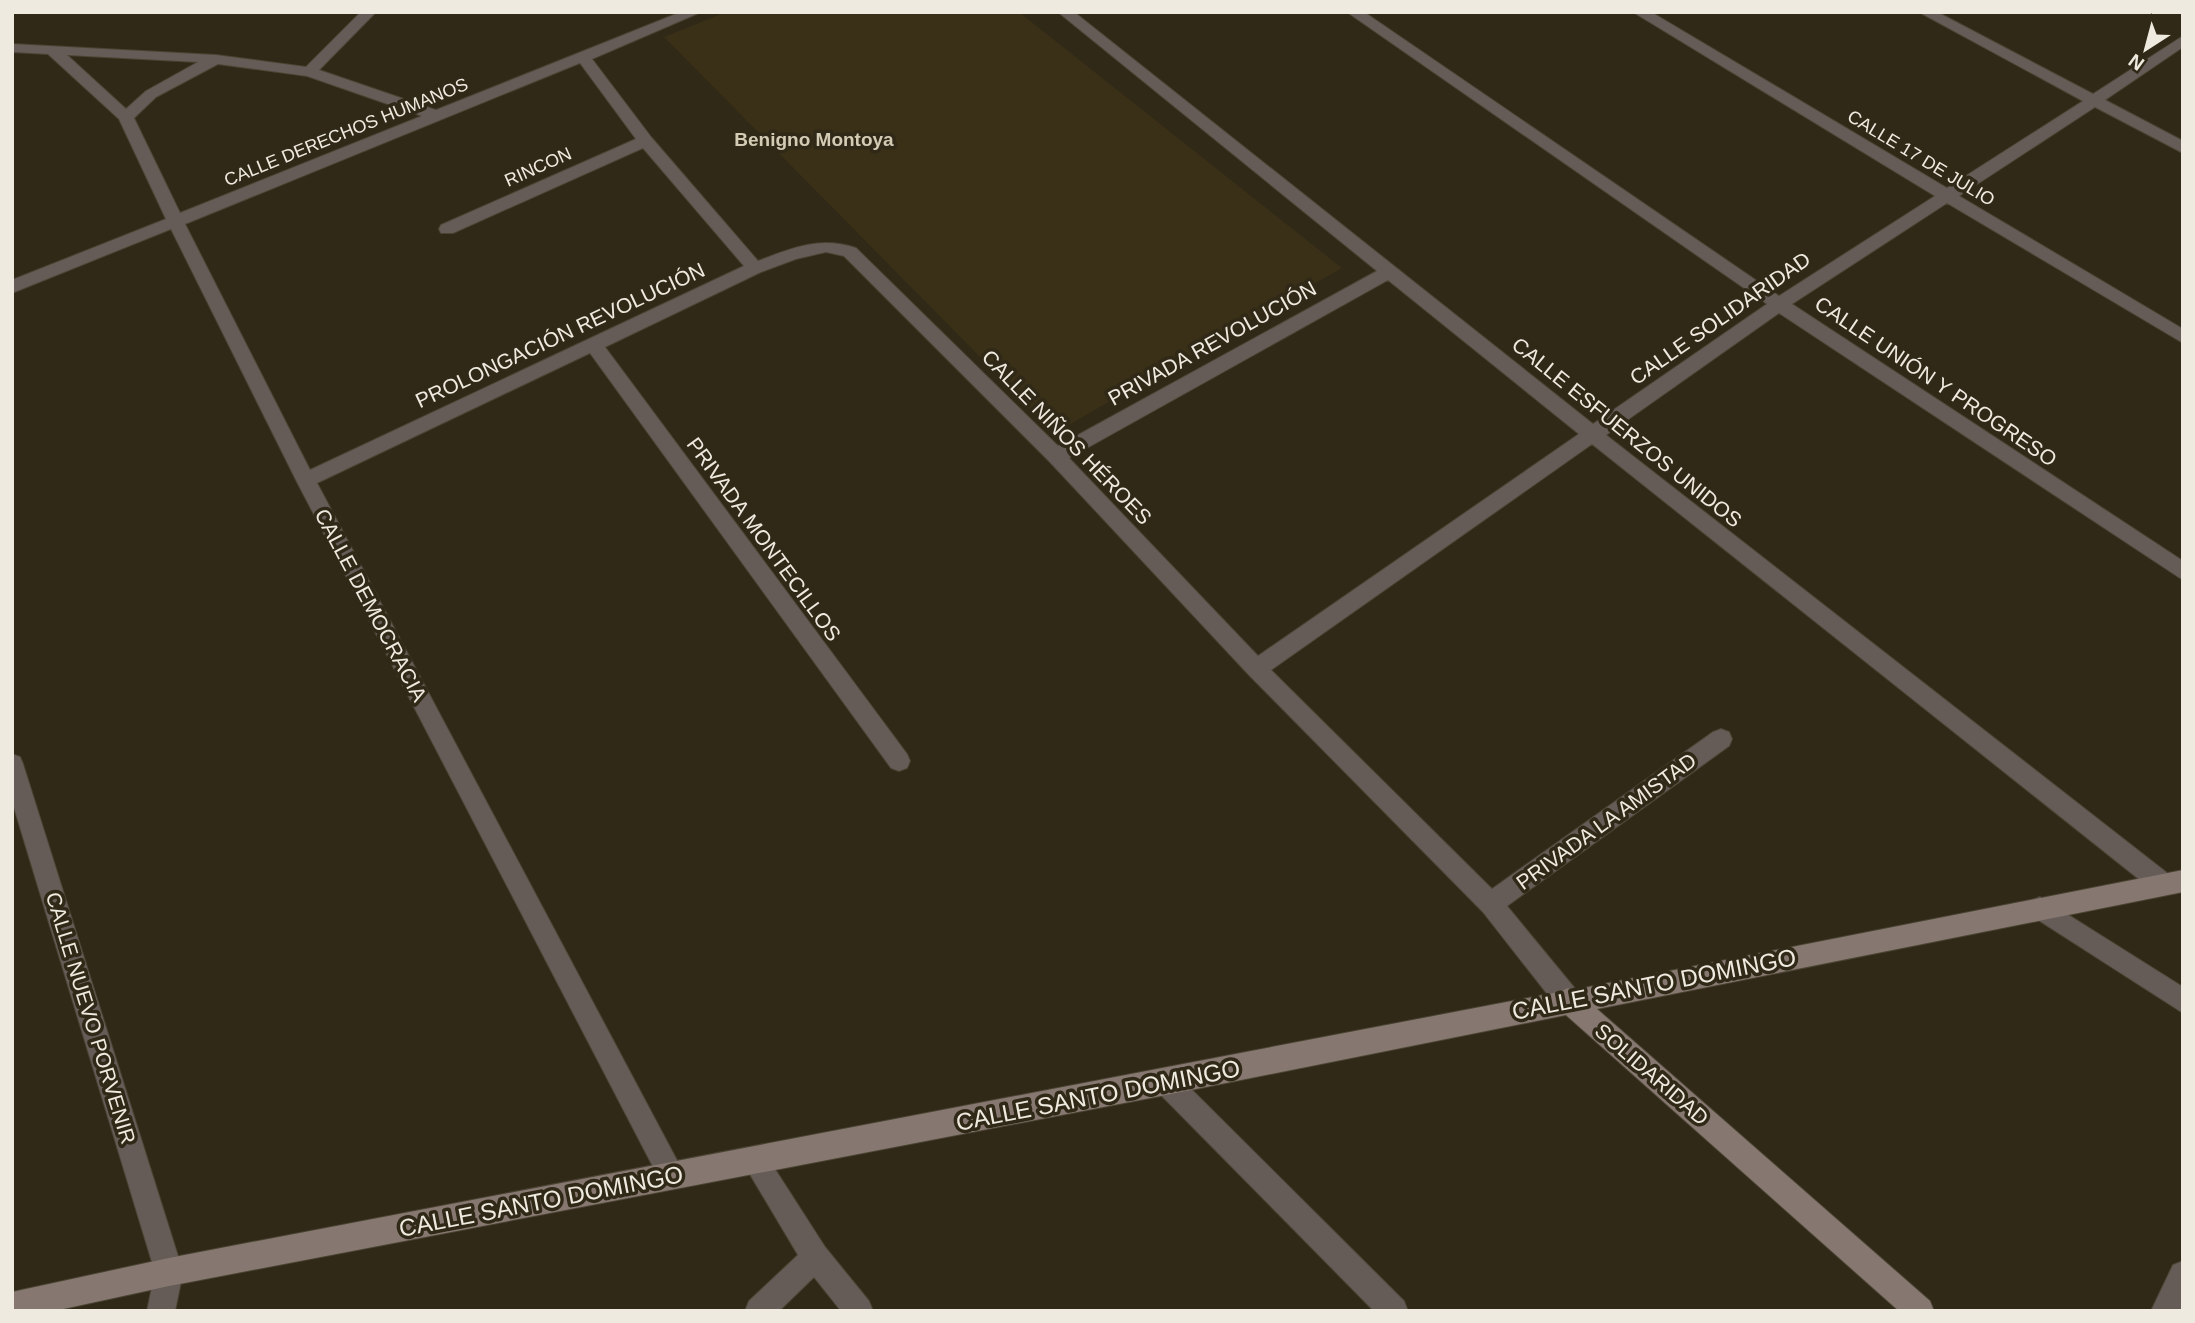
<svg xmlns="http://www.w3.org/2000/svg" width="2195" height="1323" font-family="Arial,sans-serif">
<rect width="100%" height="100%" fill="#302917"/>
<path fill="#3a2f17" d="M 726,12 L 1019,12 L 1342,268 L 1055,433 L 664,37 Z"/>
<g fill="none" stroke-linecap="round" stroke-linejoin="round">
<defs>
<path id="street" d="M 361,12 L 376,12 L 319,70 L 436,110 L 681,12 L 701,12 L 592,59 L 651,137 L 758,261 C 792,248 820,236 856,248 L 1058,446 L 1377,271 L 1058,12 L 1074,12 L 1593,424 L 1767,304 L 1347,12 L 1364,12 L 1779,296 L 1935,196 L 1633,12 L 1651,12 L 1947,188 L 2083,101 L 1919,12 L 1937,12 L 2093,94 L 2183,36 L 2183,47 L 2105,100 L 2183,141 L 2183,153 L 2095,107 L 1959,196 L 2183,329 L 2183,343 L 1947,203 L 1792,304 L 2183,561 L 2183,580 L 1779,313 L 1606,435 L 2171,876 L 2175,884 L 2171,892 L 2163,895 L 2155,892 L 1592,444 L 1271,670 L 1492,889 L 1713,732 L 1721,729 L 1729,732 L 1732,739 L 1729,746 L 1507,906 L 1577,991 L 1580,1000 L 1577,1009 L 1568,1012 L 1559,1009 L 1483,912 L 1249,675 L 1049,461 L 844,256 L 826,252 L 796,259 L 761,272 L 605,347 L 907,754 L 910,761 L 907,768 L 899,771 L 891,768 L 590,353 L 317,483 L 680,1166 L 684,1175 L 680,1184 L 671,1188 L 662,1184 L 296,480 L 171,229 L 12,293 L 12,280 L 166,219 L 119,119 L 48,54 L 12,52 L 12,44 L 216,55 L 306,67 ZM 67,55 L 198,62 L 146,91 L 126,109 ZM 580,63 L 636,139 L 441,225 L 439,229 L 441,233 L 453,233 L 643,148 L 744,266 L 310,470 L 185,224 ZM 218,64 L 307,76 L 422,116 L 180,213 L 134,118 L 156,97 ZM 1388,280 L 1579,434 L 1258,656 L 1069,458 Z
M 12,754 L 20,757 L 23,764 L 183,1272 L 175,1311 L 147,1311 L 155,1272 L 12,801 Z
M 2040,897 L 2183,987 L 2183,1013 L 2032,916 L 2028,908 L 2032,900 Z
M 1166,1069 L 1175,1073 L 1404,1301 L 1408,1311 L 1374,1311 L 1157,1091 L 1153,1082 L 1157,1073 Z
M 755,1148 L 764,1152 L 825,1247 L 869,1301 L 873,1311 L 841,1311 L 814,1277 L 779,1311 L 745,1311 L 749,1301 L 798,1255 L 742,1161 L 746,1152 Z
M 2183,1261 L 2183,1305 L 2180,1311 L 2151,1311 L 2173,1265 Z"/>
<path id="secondary" d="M 2183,870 L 2183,892 L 1597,1009 L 1930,1301 L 1934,1311 L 1899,1311 L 1566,1015 L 1166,1095 L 169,1286 L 54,1311 L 12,1311 L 12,1292 L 169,1258 L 1559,992 L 1568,988 L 1573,990 Z"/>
</defs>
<use href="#street" stroke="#4b4433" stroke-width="2"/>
<use href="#secondary" stroke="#4b4433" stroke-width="2"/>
<use href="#street" fill="#655c57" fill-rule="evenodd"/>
<use href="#secondary" fill="#867870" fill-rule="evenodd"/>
</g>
<g text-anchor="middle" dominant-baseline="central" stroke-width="7" stroke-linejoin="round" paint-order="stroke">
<g font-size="18" fill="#efeadf" stroke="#302917">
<text transform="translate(346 132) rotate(-22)">CALLE DERECHOS HUMANOS</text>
<text transform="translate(1921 158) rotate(31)">CALLE 17 DE JULIO</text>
<text transform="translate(538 167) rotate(-24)">RINCON</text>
</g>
<g font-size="19" font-weight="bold" fill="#d4cbb5" stroke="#302917">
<text x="814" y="139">Benigno Montoya</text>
</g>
<g font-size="21" fill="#efeadf" stroke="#302917">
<text transform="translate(1720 318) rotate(-35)">CALLE SOLIDARIDAD</text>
<text transform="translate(560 335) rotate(-25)">PROLONGACIÓN REVOLUCIÓN</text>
<text transform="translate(1212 343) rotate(-29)">PRIVADA REVOLUCIÓN</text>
<text transform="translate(1936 381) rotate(34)">CALLE UNIÓN Y PROGRESO</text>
<text transform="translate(1627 432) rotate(39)">CALLE ESFUERZOS UNIDOS</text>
<text transform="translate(1067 437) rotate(46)">CALLE NIÑOS HÉROES</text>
<text transform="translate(764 539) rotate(54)">PRIVADA MONTECILLOS</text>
<text transform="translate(371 605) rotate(62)">CALLE DEMOCRACIA</text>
<text transform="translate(1606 821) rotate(-36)">PRIVADA LA AMISTAD</text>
<text transform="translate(91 1018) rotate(73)">CALLE NUEVO PORVENIR</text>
<text transform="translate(1652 1074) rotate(41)">SOLIDARIDAD</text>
</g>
<g font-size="24" fill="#efeadf" stroke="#302917">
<text transform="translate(1654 984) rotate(-11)">CALLE SANTO DOMINGO</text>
<text transform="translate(1098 1095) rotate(-11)">CALLE SANTO DOMINGO</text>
<text transform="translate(541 1201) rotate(-11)">CALLE SANTO DOMINGO</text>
</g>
</g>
<rect width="2195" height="1323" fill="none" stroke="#efeadf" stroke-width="28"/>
<g transform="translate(2146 49) rotate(216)" stroke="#302917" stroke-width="5" paint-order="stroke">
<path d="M0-5L12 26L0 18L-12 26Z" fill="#efeadf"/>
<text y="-10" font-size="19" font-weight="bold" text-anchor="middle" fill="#efeadf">N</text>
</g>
</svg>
